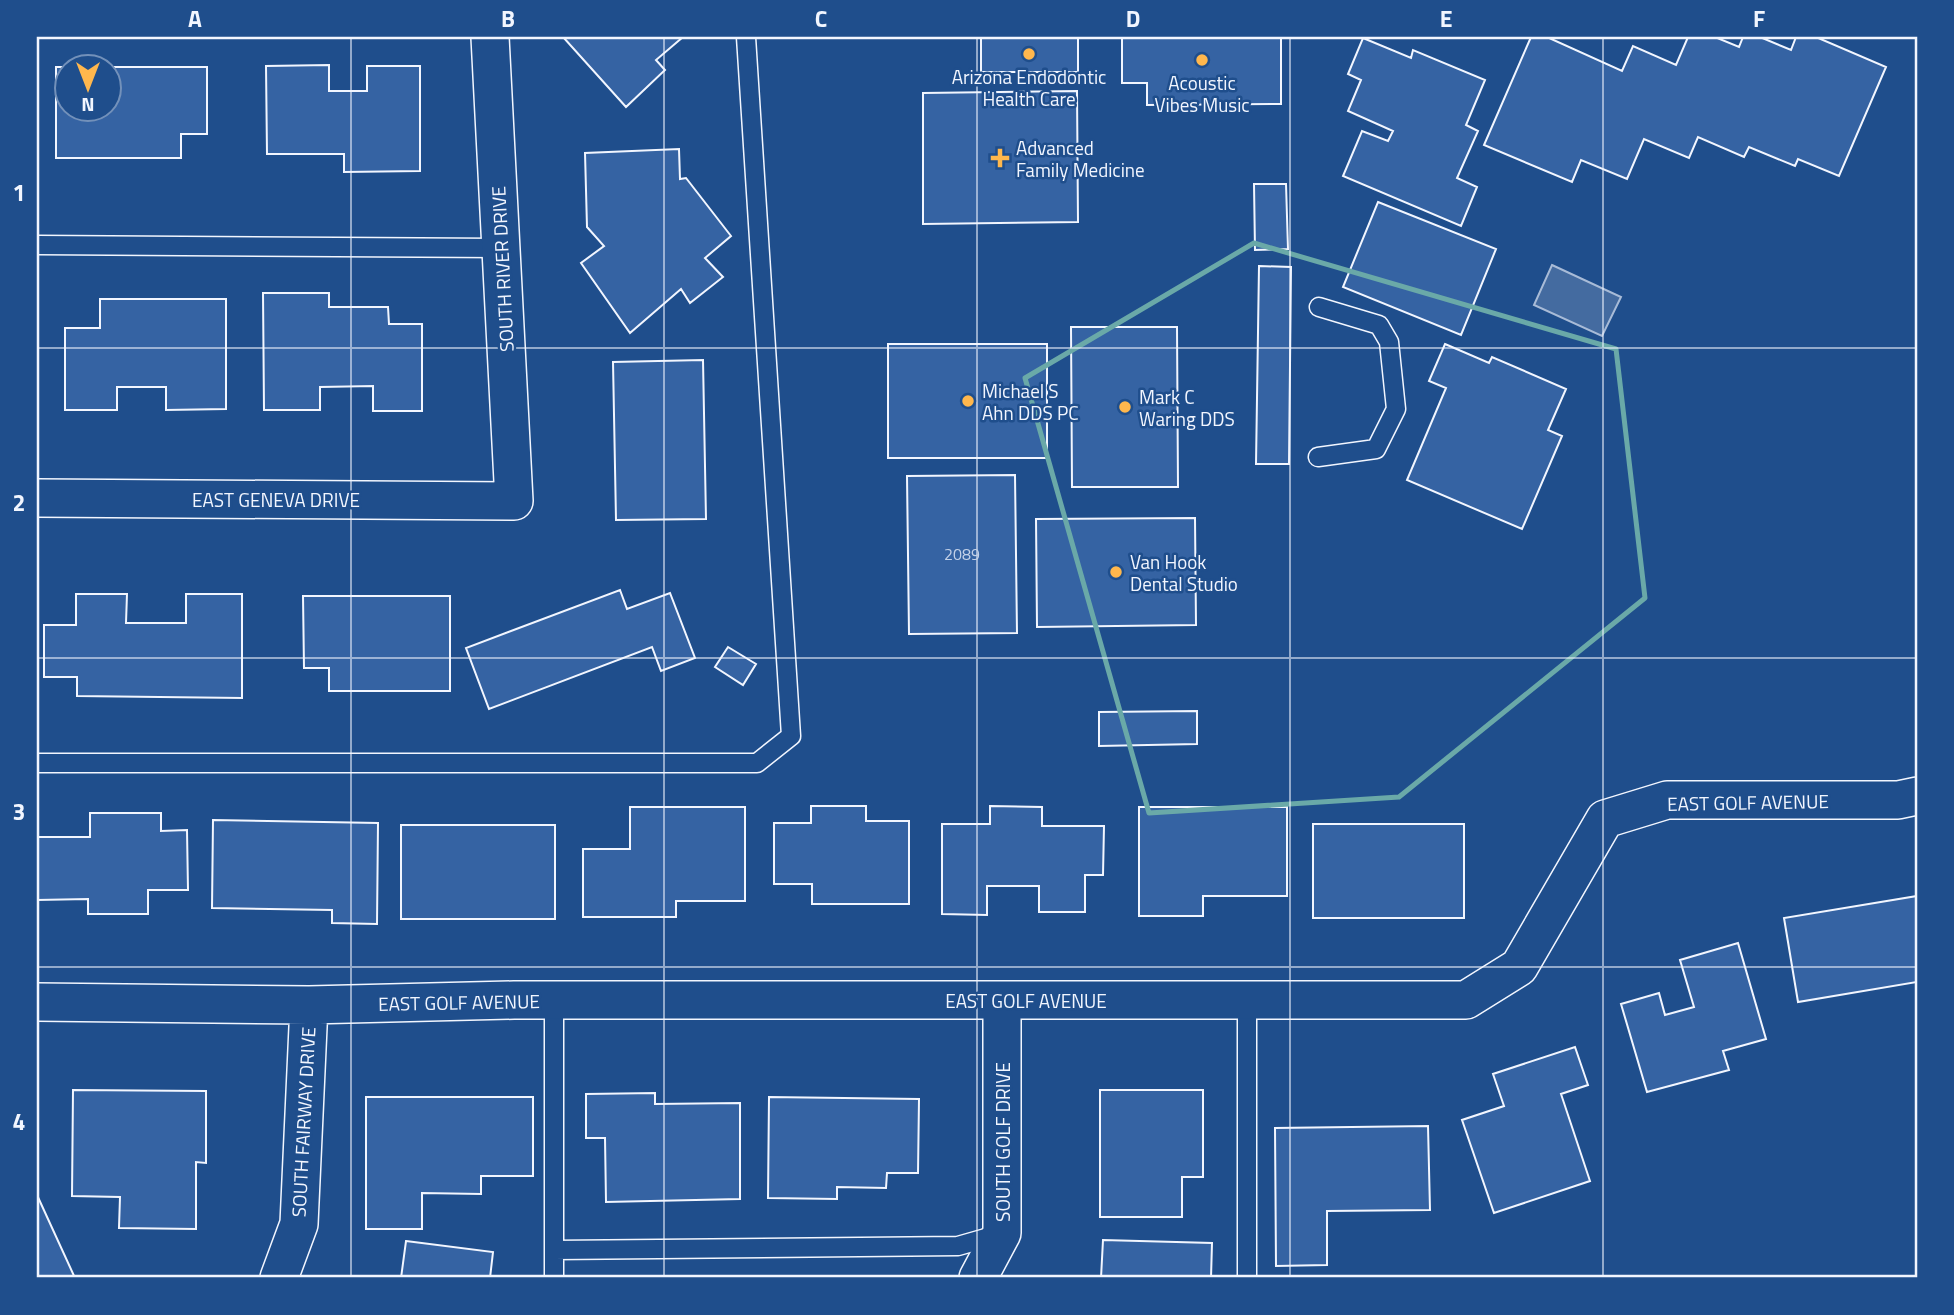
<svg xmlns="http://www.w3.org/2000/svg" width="1954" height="1315" font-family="'Titillium Web',sans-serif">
<rect width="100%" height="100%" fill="#1f4e8c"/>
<path fill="#446ba0" stroke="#a8bbd7" stroke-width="2" d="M 1552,265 L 1621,297 L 1602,336 L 1534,305 Z"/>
<path fill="#3563a3" stroke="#f2f6ff" stroke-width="2" d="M 563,37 L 683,37 L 656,60 L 665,70 L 626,107 Z
M 981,37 L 1078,37 L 1078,72 L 981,72 Z
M 1122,37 L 1281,37 L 1281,104 L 1147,105 L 1147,83 L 1122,83 Z
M 1531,37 L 1547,37 L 1622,71 L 1633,46 L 1676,65 L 1688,37 L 1715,37 L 1739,47 L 1743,37 L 1760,37 L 1791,50 L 1796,37 L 1816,37 L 1886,67 L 1839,176 L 1798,159 L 1795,166 L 1749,147 L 1744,157 L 1698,137 L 1689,158 L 1644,139 L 1627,179 L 1581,160 L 1572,182 L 1484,145 Z
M 1363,38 L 1411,58 L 1413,50 L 1485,80 L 1466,125 L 1478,131 L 1457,178 L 1477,187 L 1461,226 L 1343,176 L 1362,131 L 1388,141 L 1393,131 L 1348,111 L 1361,80 L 1348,74 Z
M 329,65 L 329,91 L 367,91 L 367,66 L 420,66 L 420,171 L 344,172 L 344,154 L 267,154 L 266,66 Z
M 56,67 L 66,67 L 66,108 L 108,108 L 108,67 L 207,67 L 207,134 L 181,134 L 181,158 L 56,158 Z
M 1077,91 L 1078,222 L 923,224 L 923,93 Z
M 679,149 L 680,179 L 686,178 L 731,236 L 705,258 L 723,277 L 690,303 L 681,289 L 630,333 L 581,263 L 604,246 L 587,227 L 585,153 Z
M 1254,184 L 1286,184 L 1288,249 L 1255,250 Z
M 1378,202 L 1496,249 L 1461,335 L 1343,287 Z
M 1259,266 L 1291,267 L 1289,464 L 1256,464 Z
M 263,293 L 329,293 L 329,307 L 388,307 L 389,324 L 422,324 L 422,411 L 373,411 L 373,386 L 320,387 L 320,410 L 264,410 Z
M 100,299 L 226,299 L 226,409 L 166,410 L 166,387 L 117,387 L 117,410 L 65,410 L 65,328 L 100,328 Z
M 1071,327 L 1177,327 L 1178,487 L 1072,487 Z
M 888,344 L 1047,344 L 1047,458 L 888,458 Z
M 1445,344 L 1489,363 L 1492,357 L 1566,389 L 1548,430 L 1562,436 L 1522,529 L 1407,480 L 1446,388 L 1429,381 Z
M 703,360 L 706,519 L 616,520 L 613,362 Z
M 1015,475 L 1017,633 L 909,634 L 907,476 Z
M 1195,518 L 1196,625 L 1037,627 L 1036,519 Z
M 620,590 L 627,609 L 670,593 L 695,658 L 661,671 L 652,647 L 489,709 L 466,648 Z
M 76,594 L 127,594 L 126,623 L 186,623 L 186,594 L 242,594 L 242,698 L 77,696 L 77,677 L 44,677 L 44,625 L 76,625 Z
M 303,596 L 450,596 L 450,691 L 329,691 L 329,668 L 304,668 Z
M 728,647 L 756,664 L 743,685 L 715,667 Z
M 1197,711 L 1197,744 L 1099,746 L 1099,712 Z
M 811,806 L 866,806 L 866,821 L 909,821 L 909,904 L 812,904 L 812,884 L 774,884 L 774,823 L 811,823 Z
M 990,806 L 1042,807 L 1042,826 L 1104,826 L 1103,875 L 1085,875 L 1085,912 L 1039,912 L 1039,886 L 987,886 L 987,915 L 942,914 L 942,824 L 990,824 Z
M 630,807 L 745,807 L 745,901 L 676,901 L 676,917 L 583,917 L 583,849 L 630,849 Z
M 1139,807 L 1287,807 L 1287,896 L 1203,896 L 1203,916 L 1139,916 Z
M 90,813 L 161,813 L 161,831 L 187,830 L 188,890 L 148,890 L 148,914 L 88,914 L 88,899 L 37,900 L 37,837 L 90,837 Z
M 213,820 L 378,823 L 377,924 L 332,923 L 332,910 L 212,908 Z
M 1313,824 L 1464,824 L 1464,918 L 1313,918 Z
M 401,825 L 555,825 L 555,919 L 401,919 Z
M 1917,896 L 1917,982 L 1798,1002 L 1784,918 Z
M 1738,943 L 1766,1039 L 1723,1051 L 1729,1070 L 1647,1092 L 1621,1004 L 1659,993 L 1665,1015 L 1694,1007 L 1680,960 Z
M 1575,1047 L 1588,1085 L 1561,1094 L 1590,1181 L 1494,1213 L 1462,1120 L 1504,1106 L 1493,1074 Z
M 73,1090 L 206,1091 L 206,1163 L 196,1162 L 196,1229 L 119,1228 L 120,1197 L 72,1196 Z
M 1100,1090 L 1203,1090 L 1203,1177 L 1182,1177 L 1182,1217 L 1100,1217 Z
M 655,1093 L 655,1104 L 740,1103 L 740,1199 L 606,1202 L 605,1138 L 586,1138 L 586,1094 Z
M 366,1097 L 533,1097 L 533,1176 L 481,1176 L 481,1194 L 422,1193 L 422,1229 L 366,1229 Z
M 769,1097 L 919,1099 L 918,1173 L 887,1173 L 886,1188 L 837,1187 L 837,1199 L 768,1198 Z
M 1428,1126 L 1430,1210 L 1327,1211 L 1327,1265 L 1276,1266 L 1275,1128 Z
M 37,1195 L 75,1278 L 37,1278 Z
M 1103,1240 L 1212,1243 L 1211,1278 L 1101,1278 Z
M 406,1241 L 493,1252 L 490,1278 L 401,1278 Z"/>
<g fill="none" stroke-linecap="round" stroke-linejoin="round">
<defs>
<path id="lane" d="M 37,245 L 501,248
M 1318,457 L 1376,449 L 1396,409 L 1389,342 L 1379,325 L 1319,307
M 37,763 L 757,763 L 791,736 L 746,37
M 554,1000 L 554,1278
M 1247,1000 L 1247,1278
M 554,1250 L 958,1246 L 1000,1234"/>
<path id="street" d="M 37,498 L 514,501 L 490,37
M 37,1002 L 309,1005 L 514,1000 L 1466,1000 L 1519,967 L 1605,819 L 1667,800 L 1898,800 L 1917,796
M 279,1278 L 299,1224 L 309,1005
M 978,1278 L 1002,1233 L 1002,1000"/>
</defs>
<use href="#lane" stroke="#f2f6ff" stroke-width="21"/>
<use href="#street" stroke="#f2f6ff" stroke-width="40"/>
<use href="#lane" stroke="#1f4e8c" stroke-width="18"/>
<use href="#street" stroke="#1f4e8c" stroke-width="37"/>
</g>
<path fill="none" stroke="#6aa9a8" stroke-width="5" stroke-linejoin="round" d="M 1254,243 L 1616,349 L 1645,598 L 1399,797 L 1149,813 L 1025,378 Z"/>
<path fill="none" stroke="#f2f6ff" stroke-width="2" stroke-opacity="0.55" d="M 351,37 L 351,1278M 664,37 L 664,1278M 977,37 L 977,1278M 1290,37 L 1290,1278M 1603,37 L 1603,1278M 37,348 L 1917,348M 37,658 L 1917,658M 37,967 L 1917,967"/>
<g fill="#ffb74d" stroke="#1f4e8c" stroke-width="2.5">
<circle cx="1029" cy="54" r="7"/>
<circle cx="1202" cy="60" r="7"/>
<path d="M996.5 147.5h7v7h7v7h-7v7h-7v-7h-7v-7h7z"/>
<circle cx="968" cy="401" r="7"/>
<circle cx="1125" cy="407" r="7"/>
<circle cx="1116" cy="572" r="7"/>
</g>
<g text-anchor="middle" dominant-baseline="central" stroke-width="5" stroke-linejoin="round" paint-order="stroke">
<g font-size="16" fill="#c3d1e8">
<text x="962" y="554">2089</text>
</g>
<g font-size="19" fill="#f2f6ff" stroke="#1f4e8c" text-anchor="start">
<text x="1029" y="76" text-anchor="middle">Arizona Endodontic<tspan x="1029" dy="22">Health Care</tspan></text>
<text x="1202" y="82" text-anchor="middle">Acoustic<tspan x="1202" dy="22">Vibes Music</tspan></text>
<text x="1016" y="147">Advanced<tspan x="1016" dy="22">Family Medicine</tspan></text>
<text x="982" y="390">Michael S<tspan x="982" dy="22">Ahn DDS PC</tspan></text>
<text x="1139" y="396">Mark C<tspan x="1139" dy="22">Waring DDS</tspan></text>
<text x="1130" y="561">Van Hook<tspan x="1130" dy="22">Dental Studio</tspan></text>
</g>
<g font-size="19" fill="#f2f6ff" stroke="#1f4e8c">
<text transform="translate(502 269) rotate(-93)">SOUTH RIVER DRIVE</text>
<text x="276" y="499">EAST GENEVA DRIVE</text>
<text transform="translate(1748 802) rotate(-1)">EAST GOLF AVENUE</text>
<text x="1026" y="1000">EAST GOLF AVENUE</text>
<text transform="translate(459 1002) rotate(-1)">EAST GOLF AVENUE</text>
<text transform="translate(303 1122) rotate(-87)">SOUTH FAIRWAY DRIVE</text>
<text transform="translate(1002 1142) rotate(-90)">SOUTH GOLF DRIVE</text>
</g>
</g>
<rect width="1954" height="1315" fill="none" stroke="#1f4e8c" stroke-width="77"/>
<g transform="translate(88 88) rotate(180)"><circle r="33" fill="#1f4e8c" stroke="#7391ba" stroke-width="2"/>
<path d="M0-5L12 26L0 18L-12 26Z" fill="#ffb74d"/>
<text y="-10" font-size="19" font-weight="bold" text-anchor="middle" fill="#f2f6ff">N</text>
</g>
<rect x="38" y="38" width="1878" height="1238" fill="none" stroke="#f2f6ff" stroke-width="2.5"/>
<g font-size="23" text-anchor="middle" font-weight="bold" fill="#f2f6ff">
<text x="195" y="27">A</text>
<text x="508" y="27">B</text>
<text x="821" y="27">C</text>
<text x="1133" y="27">D</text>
<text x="1446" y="27">E</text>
<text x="1759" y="27">F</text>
<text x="19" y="201">1</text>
<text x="19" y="511">2</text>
<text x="19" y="820">3</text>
<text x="19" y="1130">4</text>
</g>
</svg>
